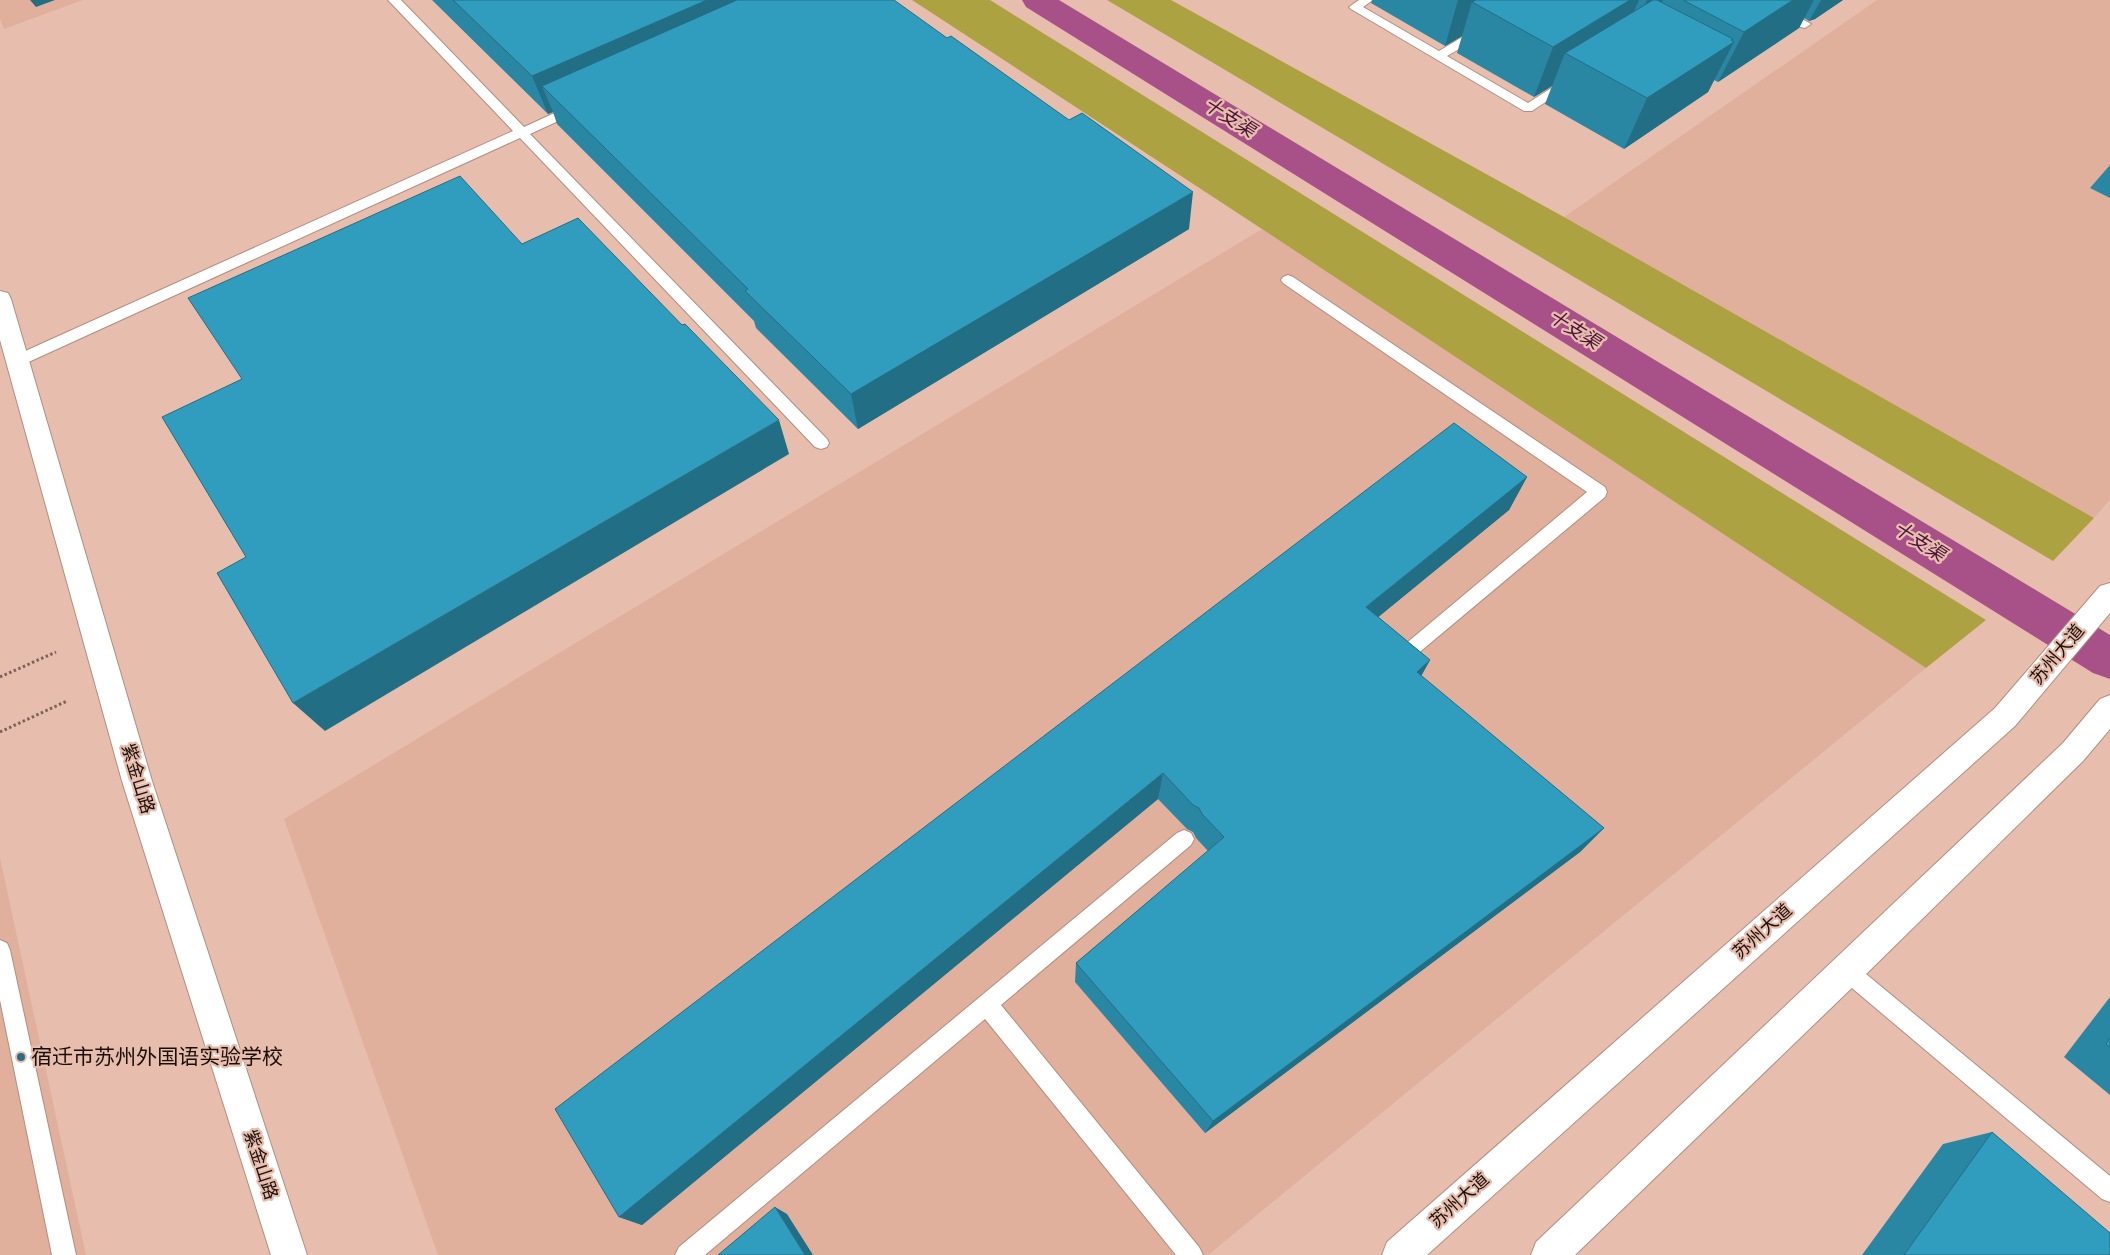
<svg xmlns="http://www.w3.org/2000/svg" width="2110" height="1255" font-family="'Alegreya Sans','Noto Sans SC',sans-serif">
<rect width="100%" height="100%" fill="#e7bead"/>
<path fill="#e0b09c" d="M 0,0 L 83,0 L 4,29 L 0,19 Z
M 1877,0 L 2110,0 L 2110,500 L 2094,518 L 1564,217 Z
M 1262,229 L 1926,668 L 1208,1255 L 438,1255 L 284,819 Z
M 0,858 L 86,1255 L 0,1255 Z"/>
<path fill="#aca241" d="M 912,0 L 990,0 L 1986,620 L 1926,668 L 1262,229 Z
M 1107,0 L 1171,0 L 1564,217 L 2094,518 L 2053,561 Z"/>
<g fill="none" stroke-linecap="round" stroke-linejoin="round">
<path fill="#a85189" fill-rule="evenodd" d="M 1022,0 L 1059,0 L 2110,635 L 2110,679 L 2093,673 L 1026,7 Z"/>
<defs>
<path id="lane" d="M 388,0 L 401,0 L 524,127 L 572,105 L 580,105 L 582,108 L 580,111 L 530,134 L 827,439 L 829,443 L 827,447 L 821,449 L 815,447 L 520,138 L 22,365 L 17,366 L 12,365 L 9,361 L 12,357 L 513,131 Z
M 1359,0 L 1373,0 L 1363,7 L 1439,51 L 1474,30 L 1482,30 L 1484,33 L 1482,36 L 1447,56 L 1528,103 L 1564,80 L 1568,79 L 1574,83 L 1532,111 L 1524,111 L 1351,9 L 1349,7 Z
M 1751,0 L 1766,0 L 1811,24 L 1805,28 L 1801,27 Z
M 1288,275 L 1293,277 L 1605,487 L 1607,492 L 1605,497 L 1403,666 L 1397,669 L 1391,666 L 1388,661 L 1391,656 L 1587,492 L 1283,283 L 1281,280 L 1283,277 Z
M 1184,830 L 1191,833 L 1194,839 L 1191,845 L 1001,1005 L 1199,1247 L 1203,1255 L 1176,1255 L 985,1019 L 705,1255 L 675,1255 L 679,1247 L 1177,833 Z
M 0,940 L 7,943 L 10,950 L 76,1255 L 52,1255 L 0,1000 Z
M 1847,961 L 1854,964 L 2110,1176 L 2110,1202 L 2102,1199 L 1840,978 L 1837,971 L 1840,964 Z"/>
<path id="secondary" d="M 0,291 L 8,293 L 11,299 L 152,781 L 307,1255 L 271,1255 L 122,781 L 0,340 Z
M 2110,583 L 2110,613 L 2015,726 L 1427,1255 L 1382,1255 L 1387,1242 L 1995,708 L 2100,586 Z
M 2110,695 L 2110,729 L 2083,761 L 1858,982 L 1575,1255 L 1531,1255 L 1536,1242 L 2063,743 L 2100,699 Z"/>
</defs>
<use href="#lane" stroke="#b48d7d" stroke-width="2"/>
<use href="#secondary" stroke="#b48d7d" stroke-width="2"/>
<path stroke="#7d6258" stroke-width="3" stroke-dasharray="2.5 2.5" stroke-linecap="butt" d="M 0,677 L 56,652
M 0,732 L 67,701"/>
<use href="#lane" fill="#fff" fill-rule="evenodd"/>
<use href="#secondary" fill="#fff" fill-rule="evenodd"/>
</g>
<path fill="#2a87a3" d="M 432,0 L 894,0 L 1189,229 L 858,429 L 756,328 L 754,321 L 557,124 L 553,112 L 548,114 Z
M 1372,0 L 1843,0 L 1815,19 L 1809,21 L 1804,18 L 1799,28 L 1718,82 L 1714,80 L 1708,92 L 1624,149 L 1545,104 L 1552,86 L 1534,97 L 1457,53 L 1462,36 L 1445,46 L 1371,3 Z
M 2110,165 L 2110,198 L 2090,188 Z
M 1527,477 L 1509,510 L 1378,617 L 1430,660 L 1421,676 L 1604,828 L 1580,852 L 1205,1133 L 1075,982 L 1076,963 L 1208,851 L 1196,838 L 1193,832 L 1187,829 L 1158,799 L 642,1225 L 619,1217 Z
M 2110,997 L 2110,1095 L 2064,1057 Z
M 1992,1132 L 2110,1255 L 1862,1255 L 1943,1144 Z"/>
<path fill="#226e85" d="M 30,0 L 55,0 L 36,7 Z
M 707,0 L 801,0 L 542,86 L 553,112 L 548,114 L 532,76 Z
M 1458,0 L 1523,0 L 1472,2 L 1462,36 L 1445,46 Z
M 1630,0 L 1639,0 L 1620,43 L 1565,53 L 1552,86 L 1534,97 L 1553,47 Z
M 1647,0 L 1663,0 L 1654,21 L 1632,35 Z
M 1793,0 L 1814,0 L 1799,28 L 1718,82 L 1744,32 Z
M 1821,0 L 1843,0 L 1815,19 L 1809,21 Z
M 1733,39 L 1731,43 L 1734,42 L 1708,92 L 1624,149 L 1647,98 Z
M 1193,192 L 1189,229 L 858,429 L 851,394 Z
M 779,420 L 789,454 L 325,731 L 293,703 Z
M 1527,477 L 1509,510 L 1354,637 L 1366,607 Z
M 1430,660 L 1414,689 L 1417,672 Z
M 1163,773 L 1158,799 L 642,1225 L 619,1217 Z
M 1604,828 L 1580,852 L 1205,1133 L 1213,1121 Z
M 775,1207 L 787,1214 L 813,1255 L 805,1255 Z"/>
<path fill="#319dbe" stroke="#226e85" d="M 453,0 L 707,0 L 532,76 Z
M 737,0 L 894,0 L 947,38 L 951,36 L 1069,120 L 1082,113 L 1193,192 L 851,394 L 745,291 L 748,289 L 542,86 Z
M 1476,0 L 1630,0 L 1553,47 L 1472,2 Z
M 1653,0 L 1657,0 L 1733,39 L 1731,40 L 1734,42 L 1647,98 L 1565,53 Z
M 1683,0 L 1793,0 L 1744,32 Z
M 460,176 L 522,244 L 578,218 L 682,325 L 685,324 L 779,420 L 293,703 L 217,573 L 246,557 L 162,417 L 242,379 L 188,298 Z
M 1454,423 L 1527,477 L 1366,607 L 1430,660 L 1417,672 L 1604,828 L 1213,1121 L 1076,963 L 1224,837 L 1202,814 L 1199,808 L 1193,805 L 1163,773 L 619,1217 L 555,1109 Z
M 2110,1038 L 2110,1048 L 2106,1044 Z
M 1992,1132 L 2110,1233 L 2110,1255 L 1904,1255 Z
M 775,1207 L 805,1255 L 718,1255 Z"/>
<circle fill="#2d6c81" stroke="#e7bead" stroke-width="2" cx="21" cy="1057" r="5"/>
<g text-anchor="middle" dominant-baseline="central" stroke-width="4.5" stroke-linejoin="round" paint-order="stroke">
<g font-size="18" fill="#1b0d08" stroke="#e7bead">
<text transform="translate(2058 655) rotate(-50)">苏州大道</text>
<text transform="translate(137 779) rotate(73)">紫金山路</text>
<text transform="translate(1763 932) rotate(-42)">苏州大道</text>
<text transform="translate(260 1165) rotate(72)">紫金山路</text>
<text transform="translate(1460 1201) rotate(-42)">苏州大道</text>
</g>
<g font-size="19" font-style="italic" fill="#4a1138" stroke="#e7bead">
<text transform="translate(1229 118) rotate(32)">十支渠</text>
<text transform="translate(1574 330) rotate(32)">十支渠</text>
<text transform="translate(1919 542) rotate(32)">十支渠</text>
</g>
<g font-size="21" fill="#1b0d08" stroke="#e7bead" text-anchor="start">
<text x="31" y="1057">宿迁市苏州外国语实验学校</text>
</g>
</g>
</svg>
